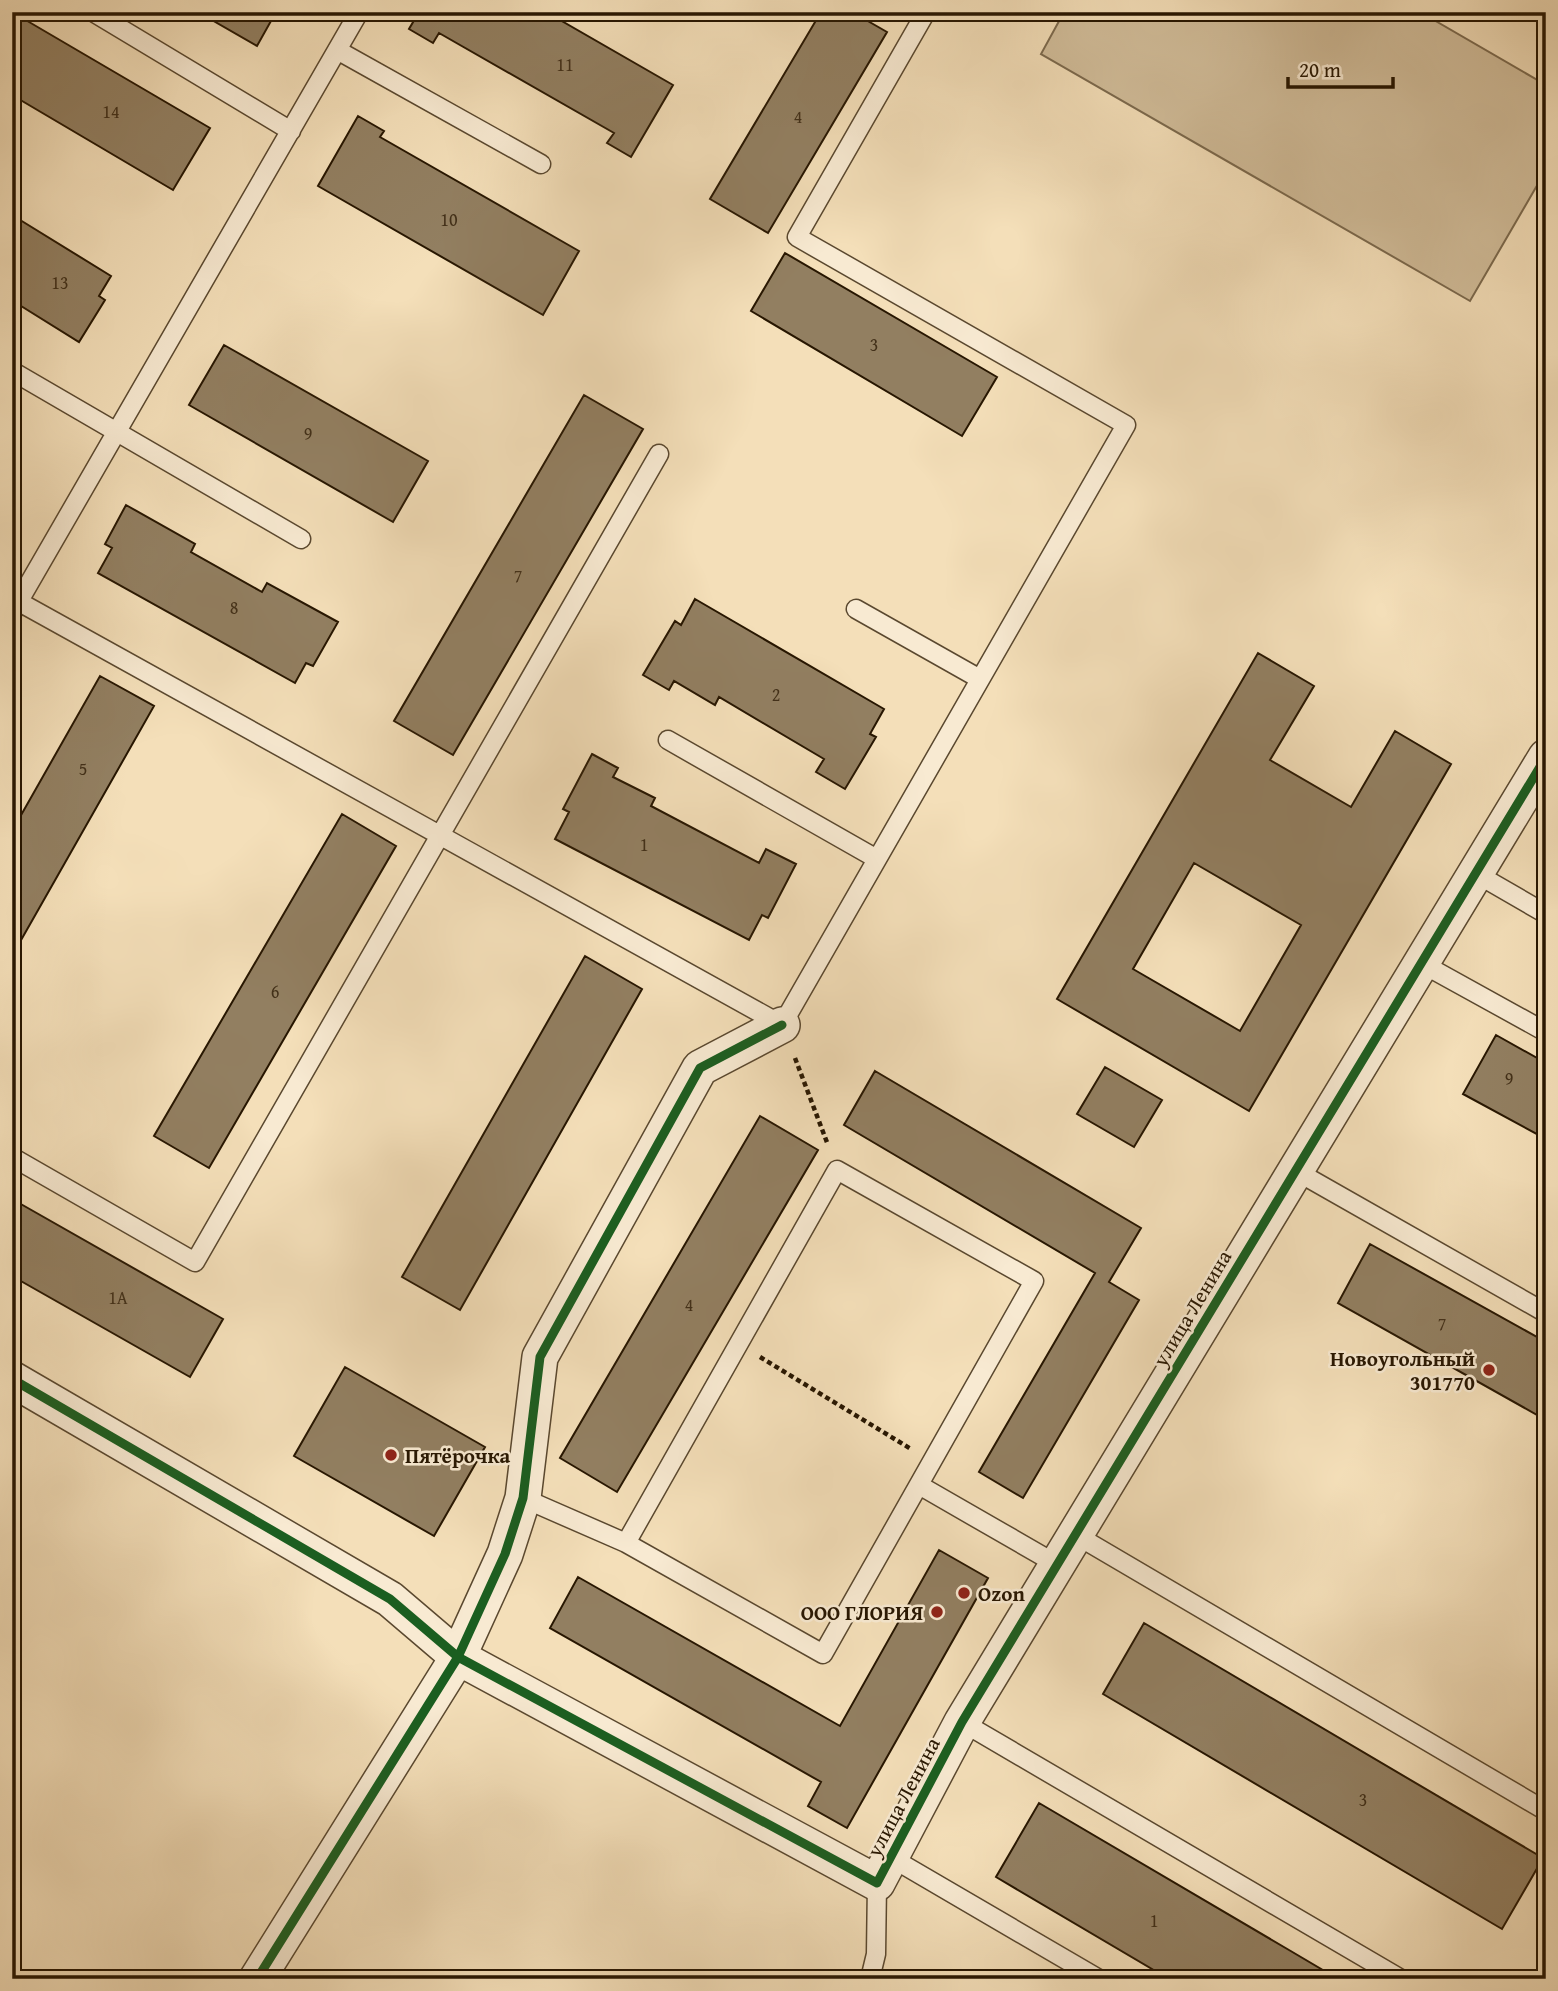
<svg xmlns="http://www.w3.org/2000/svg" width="1558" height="1991" font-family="'Gentium Book Plus',serif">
<rect width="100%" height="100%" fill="#f4dfb9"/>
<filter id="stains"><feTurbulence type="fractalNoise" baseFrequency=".00286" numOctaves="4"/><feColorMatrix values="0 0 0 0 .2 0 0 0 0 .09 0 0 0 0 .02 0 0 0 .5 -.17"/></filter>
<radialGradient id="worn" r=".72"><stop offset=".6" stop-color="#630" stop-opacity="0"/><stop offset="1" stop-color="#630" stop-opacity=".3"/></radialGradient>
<path fill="#d1bd9a" stroke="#7c6a4e" stroke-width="2" d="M 1064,12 L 1420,12 L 1546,85 L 1546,170 L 1470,301 L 1041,54 Z"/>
<path fill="#927f61" stroke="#271601" stroke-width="2" fill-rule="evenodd" d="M 12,12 L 210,128 L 173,190 L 12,95 Z
M 198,12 L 276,12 L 257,46 Z
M 419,12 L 546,12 L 673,85 L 631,157 L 607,143 L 614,133 L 439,33 L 433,43 L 409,29 Z
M 821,12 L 852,12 L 887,32 L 768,233 L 710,199 Z
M 358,116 L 384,131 L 380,137 L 579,251 L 543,315 L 318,186 Z
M 12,215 L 111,276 L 99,296 L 105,300 L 79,342 L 13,301 L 18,292 L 12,288 Z
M 785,253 L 997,377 L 962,436 L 751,311 Z
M 224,345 L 428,461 L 393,522 L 189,405 Z
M 584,395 L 643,429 L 453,755 L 394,721 Z
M 126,505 L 195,544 L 191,552 L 262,592 L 267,583 L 338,622 L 313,666 L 306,663 L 295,683 L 98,573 L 112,548 L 105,544 Z
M 695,599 L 884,709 L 870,734 L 876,737 L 845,789 L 816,772 L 824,759 L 719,697 L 715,705 L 674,681 L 669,690 L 643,675 L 675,621 L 681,625 Z
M 1258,653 L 1314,686 L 1270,760 L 1351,807 L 1395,731 L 1451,764 L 1249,1111 L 1057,999 ZM 1194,863 L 1301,925 L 1240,1031 L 1133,969 Z
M 100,676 L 154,706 L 12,956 L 12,831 Z
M 592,754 L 618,768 L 613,777 L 655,798 L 651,806 L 759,863 L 766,849 L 796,864 L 768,918 L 762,915 L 749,940 L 555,839 L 569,812 L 563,809 Z
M 342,814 L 396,846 L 209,1168 L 154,1136 Z
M 585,956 L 642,989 L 460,1310 L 402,1277 Z
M 1496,1035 L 1546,1063 L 1546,1139 L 1463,1094 Z
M 1105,1067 L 1162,1100 L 1134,1147 L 1077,1114 Z
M 875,1071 L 1141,1228 L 1109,1282 L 1139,1300 L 1023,1498 L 979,1472 L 1095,1273 L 844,1125 Z
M 760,1116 L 818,1150 L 617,1492 L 560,1458 Z
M 12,1199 L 223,1319 L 190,1377 L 12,1276 Z
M 1370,1244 L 1546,1342 L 1546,1420 L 1338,1303 Z
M 345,1367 L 485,1447 L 434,1536 L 294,1456 Z
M 939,1550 L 988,1578 L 847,1828 L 808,1806 L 821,1782 L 550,1628 L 578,1577 L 840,1726 Z
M 1144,1623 L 1543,1858 L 1502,1929 L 1103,1694 Z
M 1039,1803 L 1289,1950 L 1338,1979 L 1169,1979 L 996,1877 Z"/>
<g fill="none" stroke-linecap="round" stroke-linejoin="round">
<defs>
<path id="service" d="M 93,12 L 291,131
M 337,50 L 541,164
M 12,371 L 301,539
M 12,598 L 782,1025 L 1126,425 L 797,237 L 926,12
M 856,609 L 980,679
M 12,613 L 359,12
M 668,740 L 877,859
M 1475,873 L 1546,914
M 1421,963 L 1546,1032
M 12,1157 L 195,1262 L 659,454
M 1296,1171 L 1546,1313
M 919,1485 L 1058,1565
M 523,1498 L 626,1543 L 823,1654 L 1034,1281 L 837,1170 L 626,1543
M 1076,1535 L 1546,1811
M 962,1722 L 1401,1979
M 890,1857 L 1099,1979
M 870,1979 L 876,1954 L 877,1883"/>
<path id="minor" d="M 12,1379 L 390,1599 L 458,1657 L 877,1883 L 962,1722 L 1546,757
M 257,1979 L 458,1657 L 505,1554 L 523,1498 L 540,1357 L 700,1068 L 782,1025"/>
</defs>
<use href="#service" stroke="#5a482f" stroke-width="21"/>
<use href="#minor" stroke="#5a482f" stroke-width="38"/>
<path stroke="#271601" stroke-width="4.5" stroke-dasharray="5 3.5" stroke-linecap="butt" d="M 795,1058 L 828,1145
M 760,1357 L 911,1449"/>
<use href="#service" stroke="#f8ead2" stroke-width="18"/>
<use href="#minor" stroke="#f8ead2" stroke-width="35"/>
<defs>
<path id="cycleway" d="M 12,1379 L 390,1599 L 458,1657 L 877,1883 L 962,1722 L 1546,757
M 257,1979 L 458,1657 L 505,1554 L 523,1498 L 540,1357 L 700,1068 L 782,1025"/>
</defs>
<use href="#cycleway" stroke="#f8ead2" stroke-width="13"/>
<use href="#cycleway" stroke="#1b5e20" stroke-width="9"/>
</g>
<g fill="#8f2418" stroke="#f8ead2" stroke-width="2.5">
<circle cx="1489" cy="1370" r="7"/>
<circle cx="391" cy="1455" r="7"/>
<circle cx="964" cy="1593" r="7"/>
<circle cx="937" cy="1612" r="7"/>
</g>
<g text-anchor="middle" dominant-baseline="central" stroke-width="5" stroke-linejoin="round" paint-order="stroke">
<g font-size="18" fill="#423019">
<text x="565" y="64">11</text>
<text x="111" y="111">14</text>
<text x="798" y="116">4</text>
<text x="449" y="219">10</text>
<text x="60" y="282">13</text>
<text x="874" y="344">3</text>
<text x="308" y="433">9</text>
<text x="518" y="575">7</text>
<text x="234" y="607">8</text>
<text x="776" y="694">2</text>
<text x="83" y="768">5</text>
<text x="644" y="844">1</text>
<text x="275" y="991">6</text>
<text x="1509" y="1078">9</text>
<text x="118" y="1297">1А</text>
<text x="689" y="1304">4</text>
<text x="1442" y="1323">7</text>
<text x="1363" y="1799">3</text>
<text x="1154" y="1920">1</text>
</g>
<g font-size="21" fill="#271601" stroke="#f8ead2">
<text transform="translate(1192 1308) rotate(-59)">улица Ленина</text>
<text transform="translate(903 1797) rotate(-62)">улица Ленина</text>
</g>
<g font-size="21" font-weight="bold" fill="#271601" stroke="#f8ead2" text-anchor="end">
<text x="1475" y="1358">Новоугольный<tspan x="1475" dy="24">301770</tspan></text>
<text x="405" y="1455" text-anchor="start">Пятёрочка</text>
<text x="978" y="1593" text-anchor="start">Ozon</text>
<text x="923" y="1612">ООО ГЛОРИЯ</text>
</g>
</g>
<rect width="1558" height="1991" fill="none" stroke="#f4dfb9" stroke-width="42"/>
<rect x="14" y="14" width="1530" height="1963" fill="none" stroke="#271601" stroke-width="3.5"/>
<rect x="21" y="21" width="1516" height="1949" fill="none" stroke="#271601" stroke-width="2"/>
<path d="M1288 77v10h105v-10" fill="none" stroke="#271601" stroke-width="3.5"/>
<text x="1299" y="77" font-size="21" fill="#271601" stroke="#f8ead2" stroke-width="5" paint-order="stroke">20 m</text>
<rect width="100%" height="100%" filter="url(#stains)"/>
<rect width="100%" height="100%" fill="url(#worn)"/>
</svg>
